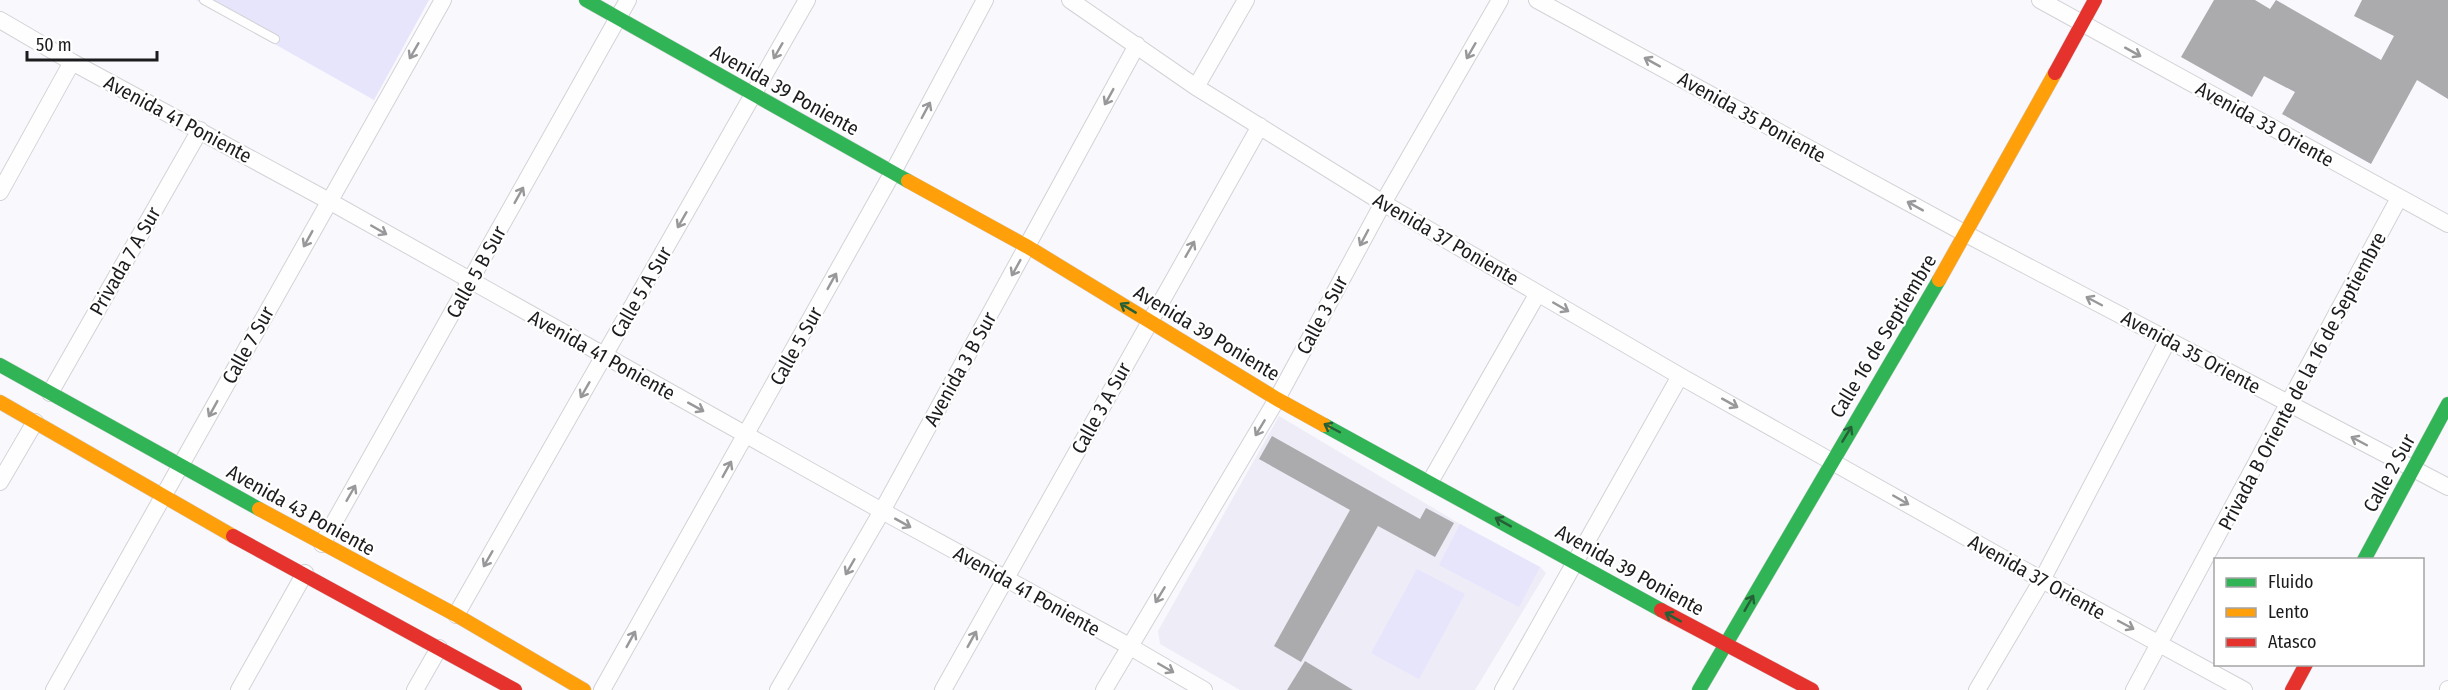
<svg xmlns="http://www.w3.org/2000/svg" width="2448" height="690" font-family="'Fira Sans Condensed',sans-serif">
<rect width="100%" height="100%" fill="#f8f8fd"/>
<path fill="#edecf7" d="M 1279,416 L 1460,524 L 1540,567 L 1546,573 L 1475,690 L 1240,690 L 1160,644 L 1158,631 Z"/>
<path fill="#e6e5fc" d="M 196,0 L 429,0 L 374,100 Z
M 1460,524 L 1540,567 L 1519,607 L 1439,565 Z
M 1417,569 L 1465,594 L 1419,679 L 1371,653 Z"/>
<path fill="#ababae" d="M 2214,0 L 2255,0 L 2270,9 L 2276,0 L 2381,60 L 2394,36 L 2354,16 L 2362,0 L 2448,0 L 2448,99 L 2417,80 L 2371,164 L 2282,114 L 2295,92 L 2264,76 L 2252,97 L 2181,57 Z
M 1272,436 L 1420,519 L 1426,508 L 1454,523 L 1435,557 L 1378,526 L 1301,662 L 1274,646 L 1350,510 L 1259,459 Z
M 1305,661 L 1353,690 L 1287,690 Z"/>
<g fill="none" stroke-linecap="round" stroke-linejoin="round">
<defs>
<path id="lane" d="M 204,0 L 275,39"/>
<path id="street" d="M 1070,0 L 1196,87 L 1383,203 L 1680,376 L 2042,580 L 2244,690
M 1537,0 L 1966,234 L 2448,487
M 2040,0 L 2448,224
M 0,20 L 72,62 L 329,201 L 882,511 L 1129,646 L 1204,690
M 1196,87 L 1246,0
M 0,192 L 72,62
M 50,393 L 200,130
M 0,482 L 35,422
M 1430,482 L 1538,293
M 322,544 L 628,0
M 456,615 L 807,0
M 54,690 L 443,0
M 239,690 L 305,573
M 415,690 L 439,648
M 602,690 L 893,172 L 985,0
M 778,690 L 882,511 L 1137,45
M 943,690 L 1260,126
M 1104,690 L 1277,399 L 1383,203 L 1500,0
M 1503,690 L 1680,376
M 1977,690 L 2042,580 L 2168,340
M 2134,690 L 2399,198
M 2448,690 L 2448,689"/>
<path id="fast" d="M 586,0 L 908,181
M 0,365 L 259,509
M 1324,425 L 1661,610
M 2364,560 L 2448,404
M 1699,690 L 1939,280"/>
<path id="slow" d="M 908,181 L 1028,247 L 1277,399 L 1324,425
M 1939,280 L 2055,73
M 0,402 L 233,536
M 259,509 L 456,615 L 584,690"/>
<path id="jam" d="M 2055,73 L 2095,0
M 233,536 L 515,690
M 1661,610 L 1812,690
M 2292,690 L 2306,664"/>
</defs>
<use href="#lane" stroke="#d3d3d6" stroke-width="10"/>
<use href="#street" stroke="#d3d3d6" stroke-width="18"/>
<use href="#fast" stroke="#d3d3d6" stroke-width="15"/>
<use href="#slow" stroke="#d3d3d6" stroke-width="15"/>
<use href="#jam" stroke="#d3d3d6" stroke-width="15"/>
<use href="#lane" stroke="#fefeff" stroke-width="8"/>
<use href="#street" stroke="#fefeff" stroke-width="16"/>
<use href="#fast" stroke="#30b455" stroke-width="14"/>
<use href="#slow" stroke="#ff9f0a" stroke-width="14"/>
<use href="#jam" stroke="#e5322d" stroke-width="14"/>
</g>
<defs><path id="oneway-shaft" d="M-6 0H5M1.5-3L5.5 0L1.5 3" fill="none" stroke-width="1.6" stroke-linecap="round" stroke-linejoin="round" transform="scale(1.5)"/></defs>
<g stroke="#98989a">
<use href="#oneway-shaft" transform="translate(414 51) rotate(120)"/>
<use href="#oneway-shaft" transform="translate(778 51) rotate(120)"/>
<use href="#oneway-shaft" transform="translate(1471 51) rotate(120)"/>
<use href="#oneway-shaft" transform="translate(2133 52) rotate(29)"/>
<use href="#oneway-shaft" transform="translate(1652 62) rotate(-151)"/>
<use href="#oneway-shaft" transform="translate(1109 97) rotate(119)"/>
<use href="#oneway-shaft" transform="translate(926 110) rotate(-62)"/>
<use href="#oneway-shaft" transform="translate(519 195) rotate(-61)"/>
<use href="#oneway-shaft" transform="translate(1915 206) rotate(-151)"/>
<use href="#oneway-shaft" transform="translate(682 220) rotate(120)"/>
<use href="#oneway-shaft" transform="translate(379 230) rotate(30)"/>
<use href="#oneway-shaft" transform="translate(1364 238) rotate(118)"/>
<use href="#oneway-shaft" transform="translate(308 239) rotate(119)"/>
<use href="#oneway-shaft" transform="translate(1190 249) rotate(-60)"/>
<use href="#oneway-shaft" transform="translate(1016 268) rotate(119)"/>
<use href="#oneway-shaft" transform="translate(832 281) rotate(-61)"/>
<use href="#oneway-shaft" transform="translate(2094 301) rotate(-152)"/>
<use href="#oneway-shaft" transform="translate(1561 307) rotate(30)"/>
<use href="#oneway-shaft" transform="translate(585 390) rotate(120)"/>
<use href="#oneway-shaft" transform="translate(1730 403) rotate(29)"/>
<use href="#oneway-shaft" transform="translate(696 407) rotate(29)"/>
<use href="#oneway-shaft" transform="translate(213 409) rotate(119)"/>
<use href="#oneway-shaft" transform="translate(1260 428) rotate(121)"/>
<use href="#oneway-shaft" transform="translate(2359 441) rotate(-152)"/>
<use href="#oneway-shaft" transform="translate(727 469) rotate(-61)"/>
<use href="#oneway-shaft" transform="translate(351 493) rotate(-60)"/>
<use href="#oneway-shaft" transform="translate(1901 500) rotate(30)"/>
<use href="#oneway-shaft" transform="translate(903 523) rotate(29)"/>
<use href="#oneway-shaft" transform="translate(488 559) rotate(120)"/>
<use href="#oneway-shaft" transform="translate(850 567) rotate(120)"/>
<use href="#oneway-shaft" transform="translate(1160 595) rotate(121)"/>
<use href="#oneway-shaft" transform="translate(2126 625) rotate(28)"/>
<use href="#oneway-shaft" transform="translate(631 639) rotate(-61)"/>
<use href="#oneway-shaft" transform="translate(972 639) rotate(-61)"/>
<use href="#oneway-shaft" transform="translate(1166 668) rotate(30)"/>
</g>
<g stroke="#256037">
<use href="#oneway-shaft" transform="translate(1128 308) rotate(-149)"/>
<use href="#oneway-shaft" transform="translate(1332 428) rotate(-152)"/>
<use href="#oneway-shaft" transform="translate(1847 434) rotate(-59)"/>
<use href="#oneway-shaft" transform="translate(1503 522) rotate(-151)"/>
<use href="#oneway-shaft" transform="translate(1749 603) rotate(-60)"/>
<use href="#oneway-shaft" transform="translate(1673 617) rotate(-151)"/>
</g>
<g text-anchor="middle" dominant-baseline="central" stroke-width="4.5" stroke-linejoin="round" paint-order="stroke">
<g font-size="20" fill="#1c1c1f" stroke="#fff">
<text transform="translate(785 90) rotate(29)">Avenida 39 Poniente</text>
<text transform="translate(1752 117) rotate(29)">Avenida 35 Poniente</text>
<text transform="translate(178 119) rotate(28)">Avenida 41 Poniente</text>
<text transform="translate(2265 124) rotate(29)">Avenida 33 Oriente</text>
<text transform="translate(1446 239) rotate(30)">Avenida 37 Poniente</text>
<text transform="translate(125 261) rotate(-60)">Privada 7 A Sur</text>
<text transform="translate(476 272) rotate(-61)">Calle 5 B Sur</text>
<text transform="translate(641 292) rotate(-60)">Calle 5 A Sur</text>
<text transform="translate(1322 315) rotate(-62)">Calle 3 Sur</text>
<text transform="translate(1207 333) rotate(31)">Avenida 39 Poniente</text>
<text transform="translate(1883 336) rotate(-59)">Calle 16 de Septiembre</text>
<text transform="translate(248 345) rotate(-61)">Calle 7 Sur</text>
<text transform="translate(796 346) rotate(-61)">Calle 5 Sur</text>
<text transform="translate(2191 352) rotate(28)">Avenida 35 Oriente</text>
<text transform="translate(602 355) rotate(29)">Avenida 41 Poniente</text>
<text transform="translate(960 369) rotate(-61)">Avenida 3 B Sur</text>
<text transform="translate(2302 381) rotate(-62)">Privada B Oriente de la 16 de Septiembre</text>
<text transform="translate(1101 408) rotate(-61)">Calle 3 A Sur</text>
<text transform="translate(2389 473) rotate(-61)">Calle 2 Sur</text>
<text transform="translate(301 510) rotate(29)">Avenida 43 Poniente</text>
<text transform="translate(1630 570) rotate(29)">Avenida 39 Poniente</text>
<text transform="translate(2037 577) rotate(29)">Avenida 37 Oriente</text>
<text transform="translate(1027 591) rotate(29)">Avenida 41 Poniente</text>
</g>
</g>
<rect x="2214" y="558" width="210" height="108" fill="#ffffff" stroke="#a4a4a5" stroke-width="1.5"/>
<rect x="2226" y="578" width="30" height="9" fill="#30b455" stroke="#a4a4a5" stroke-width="1.5"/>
<text x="2268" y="588" font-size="18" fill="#1c1c1f">Fluido</text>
<rect x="2226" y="608" width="30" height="9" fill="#ff9f0a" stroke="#a4a4a5" stroke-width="1.5"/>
<text x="2268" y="618" font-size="18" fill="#1c1c1f">Lento</text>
<rect x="2226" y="638" width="30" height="9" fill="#e5322d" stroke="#a4a4a5" stroke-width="1.5"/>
<text x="2268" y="648" font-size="18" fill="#1c1c1f">Atasco</text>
<path d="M27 51v9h130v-9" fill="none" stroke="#1c1c1f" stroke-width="3"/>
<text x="36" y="51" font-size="18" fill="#1c1c1f" stroke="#ffffff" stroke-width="4.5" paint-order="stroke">50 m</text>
</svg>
